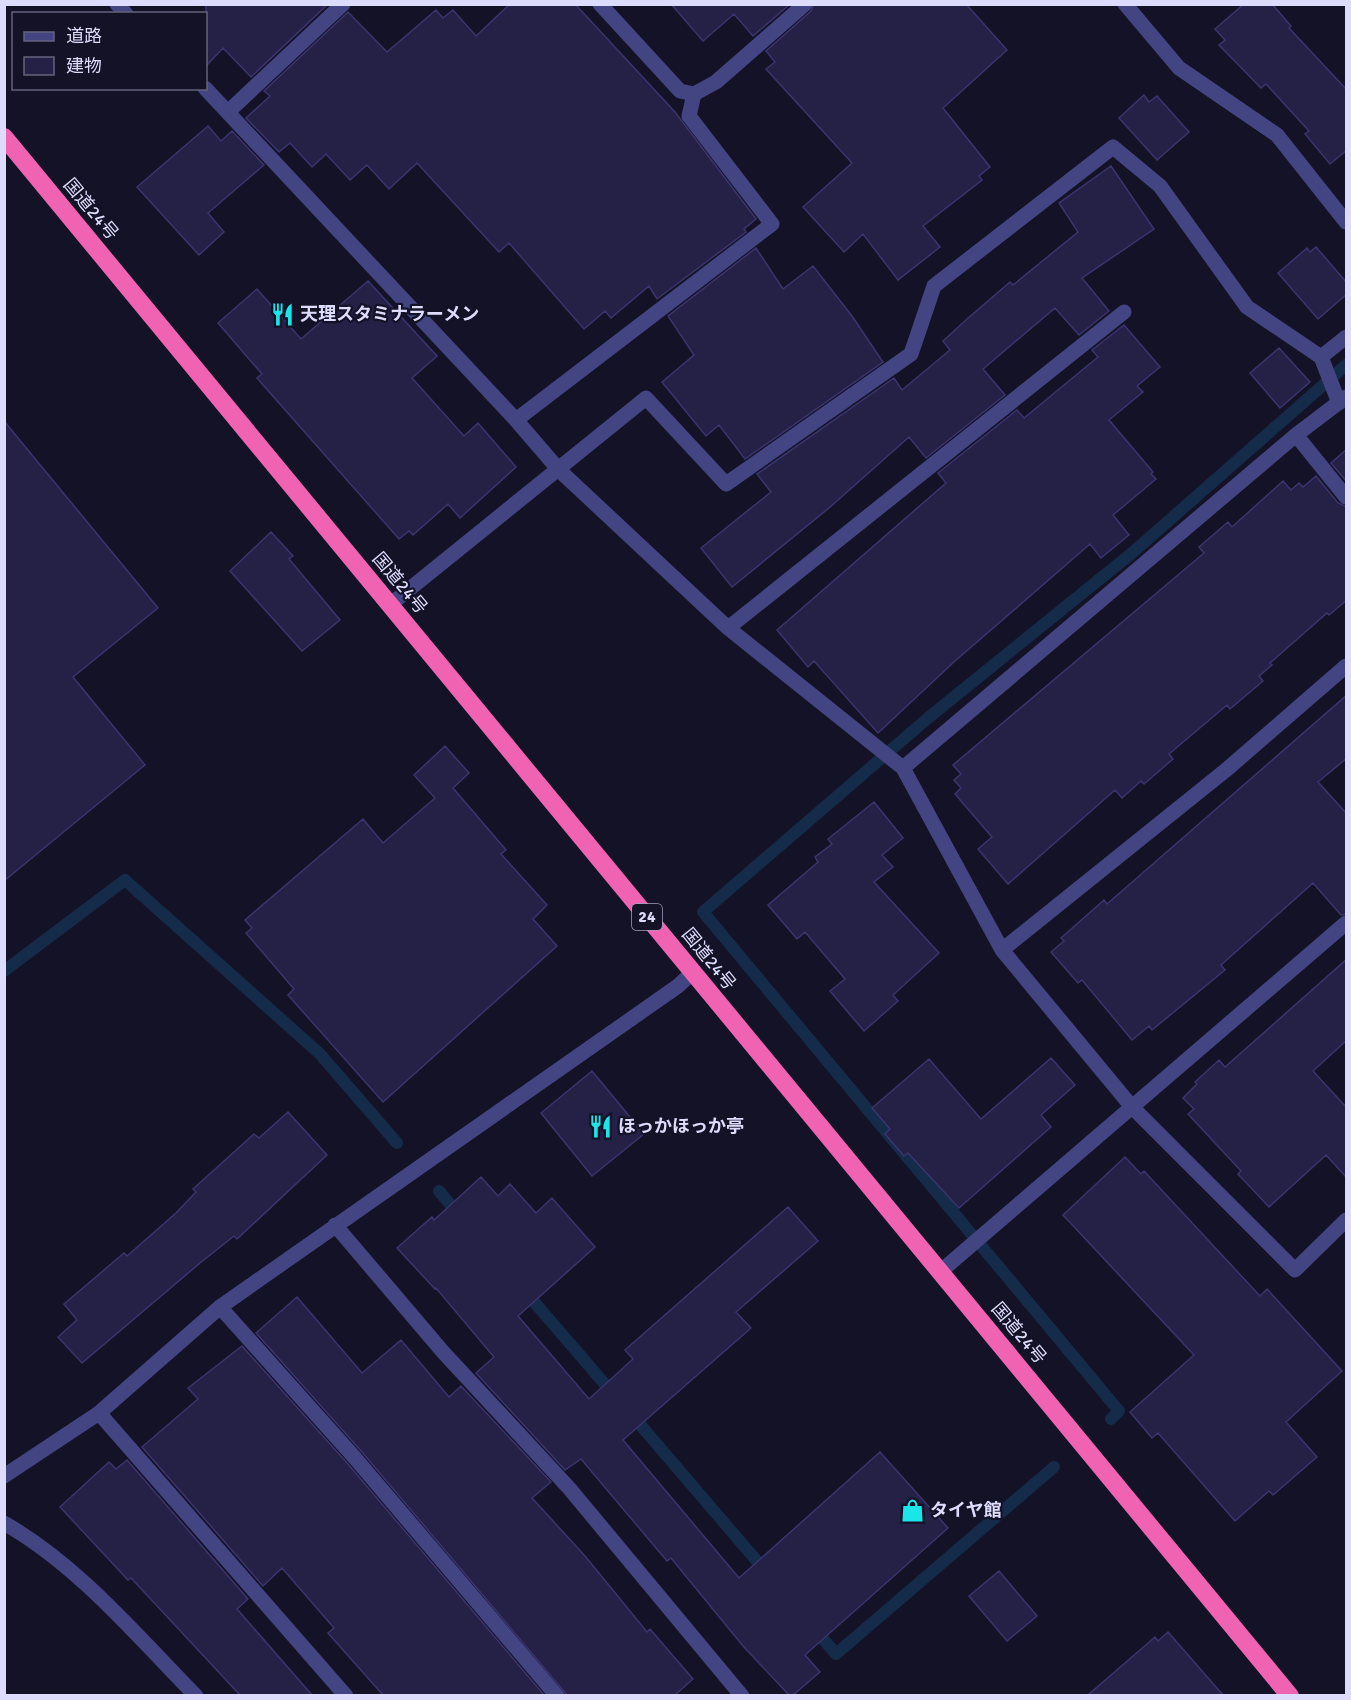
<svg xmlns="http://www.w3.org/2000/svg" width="1351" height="1700" font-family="Signika,'Noto Sans JP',sans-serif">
<rect width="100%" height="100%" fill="#141227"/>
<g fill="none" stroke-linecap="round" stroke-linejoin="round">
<path stroke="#142c49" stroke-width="12" d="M 4,971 L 125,880 L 320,1054 L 397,1143
M 439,1191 L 461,1217
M 523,1289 L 616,1397
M 631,1414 L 768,1574
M 1111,1419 L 1119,1411 L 703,912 L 928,718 L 1132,553 L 1346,365
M 812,1626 L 836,1654 L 1054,1467"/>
</g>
<path fill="#252046" stroke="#3b356f" stroke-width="1.5" d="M 206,4 L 328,4 L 251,77 L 223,48 L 206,66 Z
M 510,4 L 575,4 L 675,112 L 756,219 L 744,229 L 746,232 L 657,299 L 649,286 L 611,318 L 605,311 L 584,329 L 509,243 L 499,252 L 417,163 L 389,189 L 367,165 L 350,180 L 326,154 L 312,167 L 290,143 L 279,152 L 246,118 L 270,96 L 264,91 L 348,12 L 387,52 L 436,10 L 443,18 L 453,10 L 476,36 Z
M 671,4 L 790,4 L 753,36 L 734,14 L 703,41 Z
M 814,4 L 966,4 L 1007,50 L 943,108 L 990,167 L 979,176 L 982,180 L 923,226 L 940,247 L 898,280 L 863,234 L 844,252 L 803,207 L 852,163 L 766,69 L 775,62 L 766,51 L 811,11 Z
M 1244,4 L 1272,4 L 1291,26 L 1289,28 L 1347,90 L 1347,150 L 1330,164 L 1305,134 L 1309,131 L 1266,84 L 1261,88 L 1219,45 L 1225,40 L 1215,29 Z
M 1144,95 L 1149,102 L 1157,96 L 1189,132 L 1157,160 L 1119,118 Z
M 208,126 L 221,141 L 232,131 L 264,165 L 208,213 L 224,232 L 199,255 L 137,187 Z
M 1111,166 L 1154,229 L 1082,278 L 1109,311 L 1079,335 L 1055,308 L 983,369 L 1005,395 L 926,458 L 909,437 L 829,508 L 732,587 L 701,548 L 771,492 L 757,474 L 894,378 L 902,390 L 950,350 L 943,341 L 967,319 L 1010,282 L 1013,285 L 1078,232 L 1059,203 Z
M 1316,247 L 1347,283 L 1347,294 L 1318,319 L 1278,273 L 1307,248 L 1310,252 Z
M 756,248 L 783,289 L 813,266 L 852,316 L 883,362 L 745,459 L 719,425 L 706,436 L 662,382 L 694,355 L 668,316 Z
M 368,281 L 437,356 L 412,378 L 464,436 L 478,423 L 516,467 L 460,518 L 448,504 L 413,535 L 409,531 L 399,539 L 257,378 L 262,374 L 218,323 L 257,289 L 301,339 Z
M 1124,325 L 1160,367 L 1137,386 L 1143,392 L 1109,420 L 1153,472 L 1151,474 L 1156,479 L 1113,515 L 1129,535 L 1101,558 L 1090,544 L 955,661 L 878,733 L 814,661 L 808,667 L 777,630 L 946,483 L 938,473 L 1017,410 L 1024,418 L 1098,357 L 1092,350 Z
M 1279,348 L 1310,382 L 1280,408 L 1250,373 Z
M 4,421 L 158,608 L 73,677 L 145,765 L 4,881 Z
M 1347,449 L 1347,482 L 1331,463 Z
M 1316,476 L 1338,503 L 1347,507 L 1347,600 L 1329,615 L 1327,613 L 1270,663 L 1272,665 L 1259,676 L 1263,681 L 1230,709 L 1227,705 L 1169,754 L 1173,759 L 1144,784 L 1141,781 L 1122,798 L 1115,790 L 1008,884 L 978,849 L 992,837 L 955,794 L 961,788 L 954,780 L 961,774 L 953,765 L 1204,553 L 1199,547 L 1228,522 L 1232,527 L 1283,481 L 1291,490 L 1299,483 L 1303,487 Z
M 271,532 L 293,556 L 289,559 L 340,620 L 302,651 L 230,571 Z
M 1347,695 L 1347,758 L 1318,782 L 1347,814 L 1347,914 L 1341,915 L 1313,883 L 1221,965 L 1225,970 L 1152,1030 L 1149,1026 L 1132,1040 L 1082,980 L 1078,983 L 1051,952 L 1064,941 L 1061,938 L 1104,900 L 1107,904 Z
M 445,746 L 469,773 L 453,788 L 506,850 L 501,854 L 547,905 L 533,919 L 557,946 L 383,1102 L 288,995 L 294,989 L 246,933 L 252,928 L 245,920 L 363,819 L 383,843 L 435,798 L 414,775 Z
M 874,802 L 903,838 L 882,855 L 893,867 L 874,882 L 939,953 L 893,995 L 898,1001 L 864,1031 L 830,991 L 845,979 L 805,932 L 797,939 L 768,905 L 818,862 L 815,857 L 832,844 L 828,839 Z
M 1347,959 L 1347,1040 L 1313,1071 L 1347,1108 L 1347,1178 L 1326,1155 L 1269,1207 L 1238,1174 L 1241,1171 L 1188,1114 L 1194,1109 L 1183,1098 L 1197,1084 L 1195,1082 L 1219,1060 L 1225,1067 Z
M 1051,1058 L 1075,1085 L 1041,1115 L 1051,1127 L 959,1208 L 908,1153 L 904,1156 L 885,1134 L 890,1129 L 872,1108 L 929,1059 L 981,1119 Z
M 592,1071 L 644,1134 L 592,1176 L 541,1113 Z
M 288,1112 L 327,1155 L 237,1239 L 234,1236 L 200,1263 L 82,1363 L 58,1337 L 77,1320 L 64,1304 L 124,1253 L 127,1256 L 176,1213 L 196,1192 L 193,1189 L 254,1134 L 259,1138 Z
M 1125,1157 L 1141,1174 L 1144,1171 L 1260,1296 L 1267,1289 L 1342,1371 L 1286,1422 L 1317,1457 L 1273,1495 L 1269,1491 L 1235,1521 L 1158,1433 L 1152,1438 L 1130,1412 L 1194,1355 L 1063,1215 Z
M 481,1177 L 498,1196 L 510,1184 L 536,1213 L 552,1198 L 595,1247 L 518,1316 L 589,1399 L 633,1359 L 625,1350 L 788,1207 L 818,1241 L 736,1312 L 751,1328 L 623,1440 L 739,1578 L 880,1452 L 948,1528 L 805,1655 L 820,1672 L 793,1695 L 789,1695 L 743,1646 L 671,1558 L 667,1561 L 581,1459 L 565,1470 L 476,1373 L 494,1357 L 436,1288 L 435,1289 L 397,1248 L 432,1217 L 434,1220 Z
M 297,1297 L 362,1373 L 401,1340 L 449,1397 L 461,1386 L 551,1482 L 532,1498 L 585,1556 L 647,1632 L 650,1629 L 693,1679 L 675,1695 L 567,1695 L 362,1452 L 256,1333 Z
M 242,1346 L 348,1464 L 544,1695 L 383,1695 L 328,1633 L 334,1628 L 282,1568 L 263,1586 L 142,1447 L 198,1399 L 188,1388 Z
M 127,1460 L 248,1599 L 237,1609 L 312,1695 L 240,1695 L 131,1578 L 128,1580 L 60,1507 L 109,1462 L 116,1469 Z
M 999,1571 L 1037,1616 L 1007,1641 L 969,1596 Z
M 1168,1632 L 1223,1695 L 1088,1695 L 1155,1637 L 1158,1641 Z"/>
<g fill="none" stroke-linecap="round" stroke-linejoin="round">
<path stroke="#424581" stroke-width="15" d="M 117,4 L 126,14
M 600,4 L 680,91 L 694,94 L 716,82 L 805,4
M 1125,4 L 1179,68 L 1277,135 L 1346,222
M 205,88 L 516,420 L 559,470 L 728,628 L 903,768 L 1002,950 L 1132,1107 L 1295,1270 L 1346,1220
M 229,111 L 343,4
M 1321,357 L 1339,403
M 516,420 L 772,224 L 689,116 L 694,94
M 1296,435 L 1346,497
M 391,604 L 646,398 L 726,484 L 911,354 L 934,286 L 1113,147 L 1160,186 L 1247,307 L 1321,357 L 1346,337
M 728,628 L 1124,312
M 903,768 L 1296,435 L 1346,397
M 1002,950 L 1226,770 L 1346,666
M 335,1225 L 443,1352 L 569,1488 L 742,1696
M 940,1272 L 1346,923
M 220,1307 L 355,1458 L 557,1696
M 99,1413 L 346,1696
M 4,1476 L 99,1413 L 220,1307 L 678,986 L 693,972
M 4,1523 C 79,1566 136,1635 196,1696"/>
<path stroke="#f062b2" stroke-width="18" d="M 4,137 L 1290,1696"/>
</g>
<defs>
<symbol id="restaurant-bare" viewBox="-9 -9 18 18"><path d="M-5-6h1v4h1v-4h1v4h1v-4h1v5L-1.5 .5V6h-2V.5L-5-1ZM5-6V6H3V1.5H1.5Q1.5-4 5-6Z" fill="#1be5e9" stroke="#141227" stroke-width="2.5" paint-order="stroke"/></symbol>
<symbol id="shop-bare" viewBox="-9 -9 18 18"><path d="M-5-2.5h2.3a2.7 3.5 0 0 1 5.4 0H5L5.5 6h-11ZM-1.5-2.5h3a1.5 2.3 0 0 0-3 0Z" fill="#1be5e9" stroke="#141227" stroke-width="2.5" paint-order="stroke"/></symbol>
</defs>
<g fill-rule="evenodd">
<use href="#restaurant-bare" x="266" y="298" width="33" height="33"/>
<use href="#restaurant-bare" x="584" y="1110" width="33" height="33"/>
<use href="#shop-bare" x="896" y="1494" width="33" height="33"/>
</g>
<g text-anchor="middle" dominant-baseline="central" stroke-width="4.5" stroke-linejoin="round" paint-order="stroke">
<rect fill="#141227" stroke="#a19fbc" stroke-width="1.5" x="632" y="904" width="30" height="26" rx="4.5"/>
<g font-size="16" font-weight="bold" fill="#dddcfc">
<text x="647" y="917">24</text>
</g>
<g font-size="18" fill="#dddcfc" stroke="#141227">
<text transform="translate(91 209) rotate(50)">国道24号</text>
<text transform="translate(400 583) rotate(50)">国道24号</text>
<text transform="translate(709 959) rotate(51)">国道24号</text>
<text transform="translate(1019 1333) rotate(50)">国道24号</text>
</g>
<g font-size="18" font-weight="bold" fill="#dddcfc" stroke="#141227" text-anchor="start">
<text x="300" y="314">天理スタミナラーメン</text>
<text x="618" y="1126">ほっかほっか亭</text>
<text x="930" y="1510">タイヤ館</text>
</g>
</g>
<rect width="1351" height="1700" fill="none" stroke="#dddcfc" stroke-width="12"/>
<rect x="12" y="12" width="195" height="78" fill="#141227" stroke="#64637c" stroke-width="1.5"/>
<rect x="24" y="32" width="30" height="9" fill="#424581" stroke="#64637c" stroke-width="1.5"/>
<text x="66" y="42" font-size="18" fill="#dddcfc">道路</text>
<rect x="24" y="57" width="30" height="18" fill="#252046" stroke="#64637c" stroke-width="1.5"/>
<text x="66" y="72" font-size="18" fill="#dddcfc">建物</text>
</svg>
